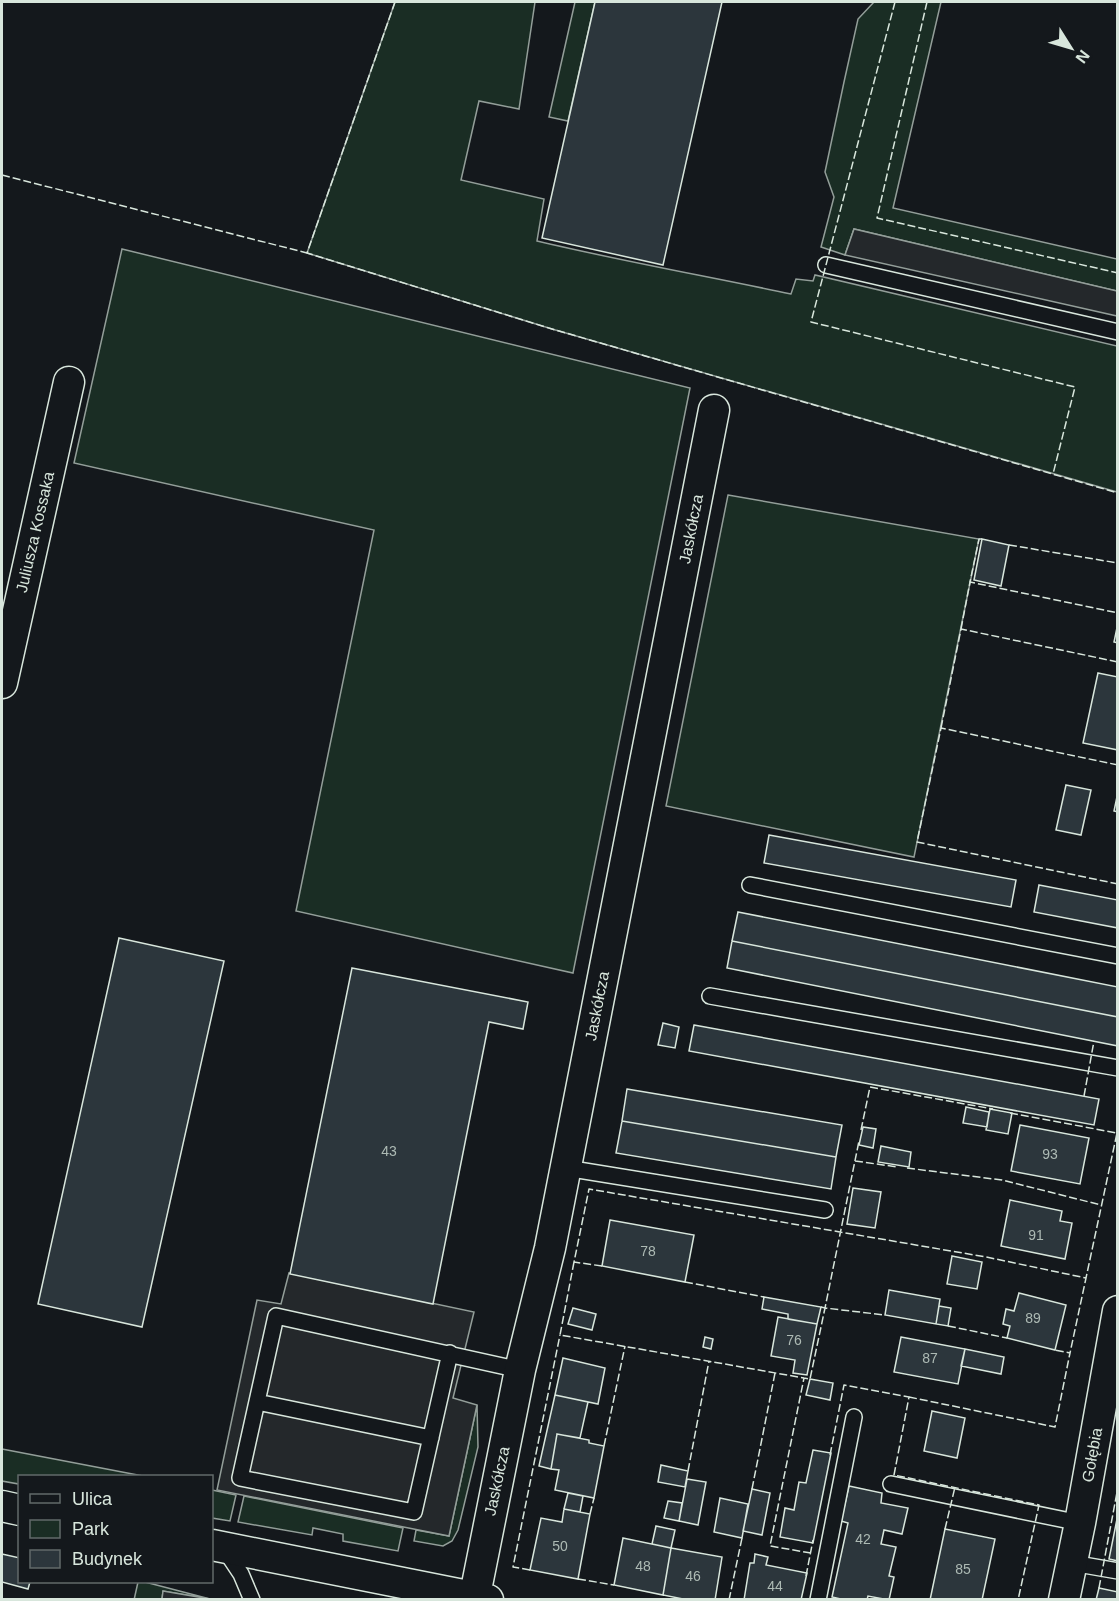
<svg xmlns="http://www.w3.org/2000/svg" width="1119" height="1601" font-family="Arial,sans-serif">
<rect width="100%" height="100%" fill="#14181c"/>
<path fill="#1a2d24" stroke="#939e99" stroke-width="1.5" d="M 395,2 L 535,2 L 519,109 L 479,101 L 461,180 L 544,199 L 537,241 C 621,261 706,276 791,294 L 796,279 L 813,281 L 815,275 L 1117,346 L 1117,492 L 552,329 L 307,253 Z
M 575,2 L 595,2 L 568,121 L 549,117 Z
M 874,2 L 941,2 L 893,208 L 1117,259 L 1117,291 L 854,229 L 845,255 L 821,247 L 834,197 L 825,172 L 844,82 L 858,19 Z
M 122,249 L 690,388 L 573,973 L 296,911 L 374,530 L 74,463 Z
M 728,495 L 979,539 L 914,857 L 666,806 Z
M 477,1405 L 478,1447 L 458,1530 L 452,1541 L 443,1546 L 414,1541 L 416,1530 L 449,1536 Z
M 2,1449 L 143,1476 L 20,1476 L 19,1484 L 2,1481 Z
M 212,1490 L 236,1495 L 230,1521 L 212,1518 Z
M 244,1496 L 403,1528 L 398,1551 L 343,1541 L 343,1534 L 313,1528 L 312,1535 L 238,1522 Z
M 138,1582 L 145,1582 L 210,1599 L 163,1591 L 162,1599 L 134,1600 Z"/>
<path fill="#24282b" stroke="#939e99" stroke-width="1.5" d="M 854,229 L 1117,291 L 1117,316 L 845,255 Z
M 289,1273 L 474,1312 L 453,1398 L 477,1405 L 449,1536 L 217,1490 L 257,1300 L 281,1304 Z
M 163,1591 L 210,1599 L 162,1599 Z"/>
<path fill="#2c363c" stroke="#d8e6dc" stroke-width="1.5" d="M 595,2 L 722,2 L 663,265 L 542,238 Z
M 982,539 L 1009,545 L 1001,586 L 974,580 Z
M 1118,623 L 1118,643 L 1114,642 Z
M 1098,673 L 1118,677 L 1118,750 L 1083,743 Z
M 1066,785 L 1091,790 L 1081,835 L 1056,830 Z
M 1118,792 L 1118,812 L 1114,811 Z
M 769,835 L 1016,880 L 1011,907 L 764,863 Z
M 1039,885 L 1118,900 L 1118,928 L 1034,912 Z
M 738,912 L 1118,987 L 1118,1017 L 732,941 Z
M 119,938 L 224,961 L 142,1327 L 38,1304 Z
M 732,941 L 1118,1017 L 1118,1046 L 727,968 Z
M 352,968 L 528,1002 L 523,1029 L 489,1022 L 433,1304 L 290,1274 Z
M 663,1023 L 679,1027 L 675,1048 L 658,1045 Z
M 694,1025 L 1099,1099 L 1094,1125 L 689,1051 Z
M 627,1089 L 842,1125 L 836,1157 L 622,1121 Z
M 966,1107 L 989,1112 L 987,1127 L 963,1123 Z
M 990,1109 L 1012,1113 L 1008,1134 L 986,1130 Z
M 622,1121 L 836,1157 L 831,1189 L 616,1153 Z
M 1020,1125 L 1089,1138 L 1080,1184 L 1011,1171 Z
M 863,1127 L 876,1129 L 873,1148 L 859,1145 Z
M 881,1146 L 911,1152 L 909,1167 L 878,1162 Z
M 853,1188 L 881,1192 L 875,1228 L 847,1224 Z
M 1010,1200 L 1062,1211 L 1060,1221 L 1072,1223 L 1065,1259 L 1001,1246 Z
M 610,1220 L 694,1235 L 685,1282 L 602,1266 Z
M 952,1256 L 982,1262 L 977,1289 L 947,1284 Z
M 889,1290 L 940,1299 L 936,1324 L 885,1315 Z
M 1019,1293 L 1066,1305 L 1055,1350 L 1007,1338 L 1010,1326 L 1003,1324 L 1006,1309 L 1014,1311 Z
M 764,1297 L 821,1307 L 817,1324 L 788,1319 L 788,1314 L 762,1309 Z
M 939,1306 L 951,1308 L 948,1326 L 936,1324 Z
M 573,1308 L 596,1314 L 592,1330 L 568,1324 Z
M 778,1317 L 817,1324 L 807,1375 L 793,1373 L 795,1360 L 771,1356 Z
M 705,1337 L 713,1339 L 711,1349 L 703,1347 Z
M 901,1337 L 965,1349 L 958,1384 L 894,1372 Z
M 965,1349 L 1004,1357 L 1001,1374 L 961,1366 Z
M 563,1358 L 605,1368 L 598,1404 L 555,1395 Z
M 810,1379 L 833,1383 L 830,1400 L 806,1395 Z
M 555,1395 L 588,1402 L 580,1438 L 557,1434 L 551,1469 L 539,1466 Z
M 932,1411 L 965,1418 L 957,1458 L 924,1451 Z
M 557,1434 L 589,1440 L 589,1443 L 604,1446 L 594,1498 L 555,1490 L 559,1470 L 551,1469 Z
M 813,1450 L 831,1453 L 813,1543 L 780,1537 L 785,1508 L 794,1510 L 799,1482 L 806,1483 Z
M 661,1465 L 688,1471 L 685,1487 L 658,1482 Z
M 687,1479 L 706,1482 L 698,1525 L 679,1521 Z
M 849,1486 L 882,1493 L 881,1503 L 908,1508 L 902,1534 L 884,1530 L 881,1544 L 896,1547 L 889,1576 L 894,1577 L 889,1600 L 868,1596 L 867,1600 L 845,1600 L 832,1597 L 848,1523 L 841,1521 Z
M 752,1489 L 770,1493 L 762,1535 L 743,1531 Z
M 568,1493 L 583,1496 L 580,1512 L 564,1509 Z
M 720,1498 L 748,1504 L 742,1538 L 714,1532 Z
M 668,1501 L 682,1503 L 679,1521 L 664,1518 Z
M 564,1509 L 590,1514 L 578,1579 L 530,1570 L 541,1518 L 562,1522 Z
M 1118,1514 L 1118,1561 L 1109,1559 Z
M 656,1526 L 675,1530 L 671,1548 L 652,1544 Z
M 945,1529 L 995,1539 L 982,1600 L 930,1600 Z
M 623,1538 L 671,1548 L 663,1595 L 614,1585 Z
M 671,1548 L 722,1557 L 715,1600 L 688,1600 L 663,1595 Z
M 2,1554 L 20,1558 L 20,1582 L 30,1582 L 28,1589 L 2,1582 Z
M 755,1554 L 768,1557 L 766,1565 L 807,1573 L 801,1600 L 744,1600 L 750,1563 L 754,1563 Z
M 1099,1588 L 1118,1592 L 1118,1600 L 1096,1600 Z"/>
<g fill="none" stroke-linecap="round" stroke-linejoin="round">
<defs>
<path id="lane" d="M 826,265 L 1118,332
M 750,885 L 1118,956
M 710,996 L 1118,1068
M 566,1168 L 825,1210
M 450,1353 L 414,1512 L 240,1478 L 276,1316 L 520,1370
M 257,1402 L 431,1438
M 891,1484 L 1080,1523
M 225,1550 L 241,1574 L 252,1600
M 1072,1563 L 1118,1571
M 818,1600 L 854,1417"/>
<path id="street" d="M 2,683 L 69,382
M 2,1506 L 20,1510
M 212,1545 L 488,1600
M 474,1600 L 520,1370 L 550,1248 L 714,410
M 1064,1600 L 1080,1523 L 1118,1311"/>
</defs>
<use href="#lane" stroke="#d8e6dc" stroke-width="18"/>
<use href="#street" stroke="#d8e6dc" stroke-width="33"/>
<use href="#lane" stroke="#14181c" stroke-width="15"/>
<use href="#street" stroke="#14181c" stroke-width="30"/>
<path stroke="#d8e6dc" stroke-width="1.5" stroke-dasharray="8 3" stroke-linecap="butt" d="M 395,2 L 307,253 L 552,329 L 1118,493
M 895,2 L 811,322 L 1075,387 L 1053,474
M 927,2 L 877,218 L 1118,273
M 2,175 L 307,253
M 982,539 L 979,539 L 970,582 L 1118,613
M 1009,545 L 1118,563
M 961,629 L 970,582
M 941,728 L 961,629 L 1118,662
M 1118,765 L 941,728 L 917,842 L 1118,884
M 1084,1096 L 1094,1041
M 1010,1113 L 1117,1133 L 1086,1278
M 861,1130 L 870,1087 L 993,1109
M 855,1161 L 898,1167
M 907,1168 L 1002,1180 L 1101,1205
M 574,1262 L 560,1335 L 804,1378
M 602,1266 L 574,1262 L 589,1189 L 986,1257 L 1086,1278 L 1070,1353
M 685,1282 L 764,1297
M 821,1307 L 825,1308 L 859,1141
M 948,1326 L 1007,1338
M 909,1397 L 1055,1427 L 1070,1353 L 1055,1350
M 604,1446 L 625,1346
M 830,1455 L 844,1385 L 909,1397 L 894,1475 L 1039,1505 L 1018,1600
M 688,1471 L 709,1361
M 752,1489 L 775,1373
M 590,1514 L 594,1498
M 945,1529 L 955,1487
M 811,1553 L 770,1546 L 804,1378 L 810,1379 L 825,1308 L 885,1315
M 530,1570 L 513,1567 L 560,1335
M 806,1576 L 813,1540
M 578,1579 L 614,1585
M 1099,1588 L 1118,1487
M 729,1600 L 742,1538"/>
</g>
<g text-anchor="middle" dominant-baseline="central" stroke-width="4.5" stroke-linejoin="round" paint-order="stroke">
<g font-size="14" fill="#adbab4">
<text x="389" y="1151">43</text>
<text x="1050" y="1154">93</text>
<text x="1036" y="1235">91</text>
<text x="648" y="1251">78</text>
<text x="1033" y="1318">89</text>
<text x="794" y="1340">76</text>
<text x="930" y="1358">87</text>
<text x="863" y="1539">42</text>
<text x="560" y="1546">50</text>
<text x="643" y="1566">48</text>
<text x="963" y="1569">85</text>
<text x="693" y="1576">46</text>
<text x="775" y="1586">44</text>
</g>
<g font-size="16" fill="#d8e6dc" stroke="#14181c">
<text transform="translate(691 529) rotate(-79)">Jaskółcza</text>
<text transform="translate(35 532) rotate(-77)">Juliusza Kossaka</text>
<text transform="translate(597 1006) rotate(-79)">Jaskółcza</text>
<text transform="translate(1092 1455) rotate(-80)">Gołębia</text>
<text transform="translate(497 1481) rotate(-78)">Jaskółcza</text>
</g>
</g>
<rect width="1119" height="1601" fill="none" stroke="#d8e6dc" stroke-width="6"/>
<rect x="18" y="1475" width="195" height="108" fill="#14181c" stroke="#626a69" stroke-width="1.5"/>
<rect x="30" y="1494" width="30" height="9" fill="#14181c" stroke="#626a69" stroke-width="1.5"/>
<text x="72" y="1505" font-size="18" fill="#d8e6dc">Ulica</text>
<rect x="30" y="1520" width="30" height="18" fill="#1a2d24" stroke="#626a69" stroke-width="1.5"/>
<text x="72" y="1535" font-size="18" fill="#d8e6dc">Park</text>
<rect x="30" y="1550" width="30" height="18" fill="#2c363c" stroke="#626a69" stroke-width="1.5"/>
<text x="72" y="1565" font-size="18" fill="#d8e6dc">Budynek</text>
<g transform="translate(1071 48) rotate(127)" stroke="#14181c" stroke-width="4.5" paint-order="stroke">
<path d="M0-4.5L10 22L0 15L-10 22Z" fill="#d8e6dc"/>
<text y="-9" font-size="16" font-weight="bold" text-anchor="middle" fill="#d8e6dc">N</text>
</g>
</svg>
